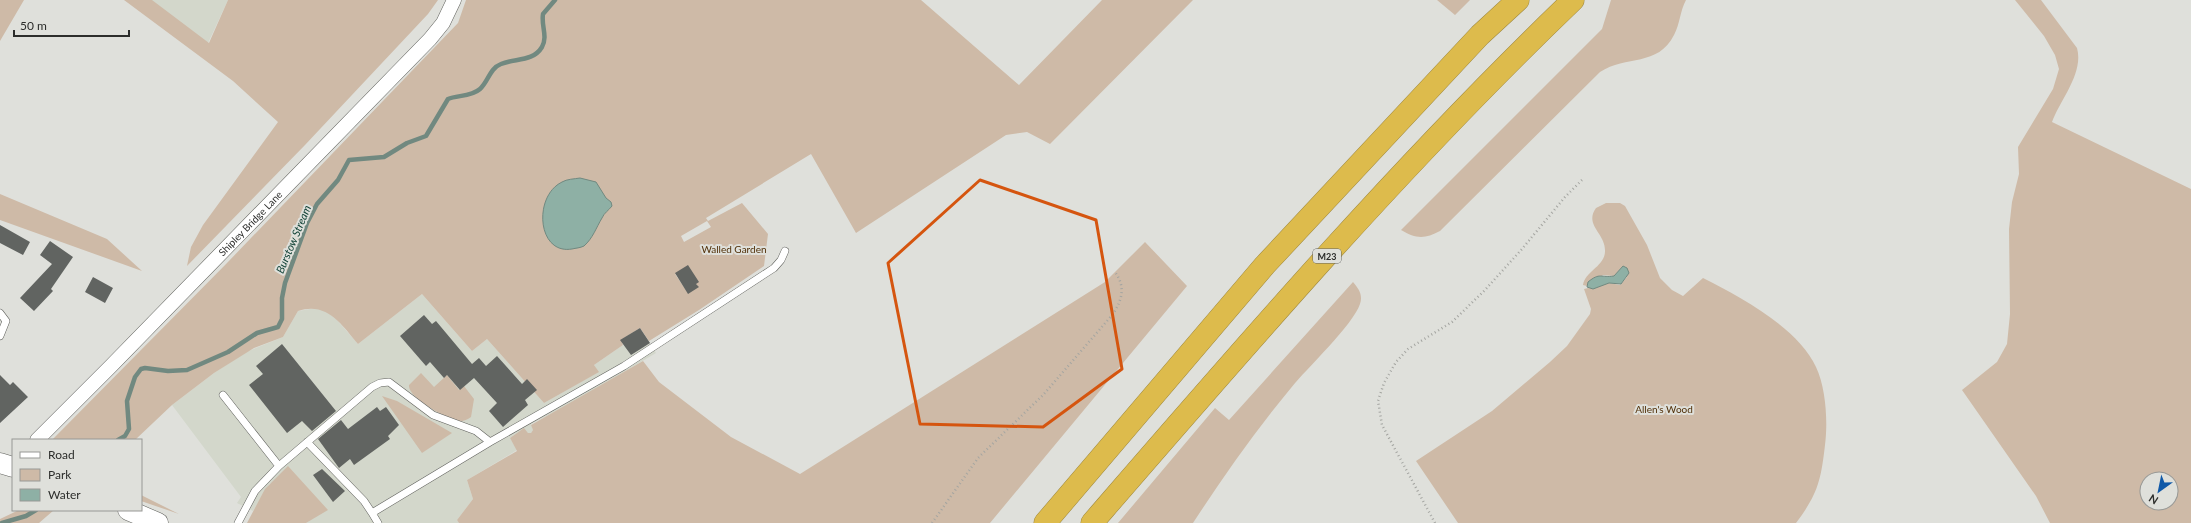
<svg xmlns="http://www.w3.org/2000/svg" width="2191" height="523" font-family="Lato,sans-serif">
<rect width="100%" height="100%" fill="#dfe0db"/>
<path fill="#d3d7cb" d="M 136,0 L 228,0 L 203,54 Z
M 422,294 L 472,351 L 487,339 L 544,403 L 598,372 L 594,365 L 623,345 L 626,347 L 645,335 L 656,353 L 572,403 L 531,424 L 533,430 L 531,433 L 528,433 L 524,429 L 510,438 L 517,450 L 467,480 L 473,499 L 457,520 L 459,523 L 306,523 L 309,521 L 270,483 L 253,511 L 237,503 L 241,497 L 172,405 L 214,373 L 246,352 L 283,337 L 298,311 L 316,308 L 326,311 L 337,320 L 358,344 Z"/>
<path fill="#cebaa7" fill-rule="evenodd" d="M 0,0 L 24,0 L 0,41 Z
M 124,0 L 152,0 L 209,43 L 228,0 L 438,0 L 428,14 L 305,145 L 187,266 L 191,247 L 203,225 L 278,122 L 233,81 Z
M 466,0 L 921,0 L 1019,85 L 1102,0 L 1193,0 L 1050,144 L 1027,132 L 1006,135 L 856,233 L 811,154 L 706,218 L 708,221 L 742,203 L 768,234 L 764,266 L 699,310 L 649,341 L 640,328 L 621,340 L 623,345 L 594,365 L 599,372 L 544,403 L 487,339 L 472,351 L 422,294 L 358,344 C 342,325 327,301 298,311 L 283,337 L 254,348 L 214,373 L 172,405 L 135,440 L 52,440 L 227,263 L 458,23 ZM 707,221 L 711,227 L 684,242 L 681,236 ZM 675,274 L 696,284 L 698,287 L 688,293 Z
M 1437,0 L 1470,0 L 1455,15 Z
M 1611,0 L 1686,0 C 1680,11 1680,24 1674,35 C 1658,67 1626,55 1600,72 L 1440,231 C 1425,239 1416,239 1401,230 L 1602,29 Z
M 2015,0 L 2041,0 L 2077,48 C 2084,73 2060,100 2052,122 L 2191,189 L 2191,523 L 2050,523 L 2036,496 L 1962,390 L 1997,362 L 2007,344 L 2010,314 L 2009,229 L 2012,202 L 2019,174 L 2018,147 L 2053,89 L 2059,69 L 2055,55 L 2044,36 ZM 2147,479 L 2171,479 L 2171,503 L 2147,503 Z
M 0,194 L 107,239 L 142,271 L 0,220 Z
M 1606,203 L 1620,203 L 1625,206 L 1647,245 L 1660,278 L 1672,290 L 1683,296 L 1703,278 C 1741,297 1798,328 1816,367 C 1826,388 1828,422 1825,445 C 1821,480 1818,494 1796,523 L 1458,523 L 1416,461 L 1492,411 L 1550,362 L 1567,346 L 1590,314 L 1591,309 L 1584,289 L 1609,283 L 1620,285 L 1627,277 L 1622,267 L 1614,276 L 1603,275 L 1587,286 L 1583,285 C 1585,271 1606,266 1605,250 C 1605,233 1584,225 1596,208 Z
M 1145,242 L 1187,286 L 990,523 L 459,523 L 457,520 L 473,499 L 467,480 L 517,451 L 510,438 L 524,428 L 528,433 L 531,433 L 533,430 L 531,425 L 643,361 L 659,382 L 731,437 L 800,474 L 1105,282 Z
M 1353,282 C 1359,289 1363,295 1360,304 C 1353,325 1307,368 1291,388 C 1256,430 1223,477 1193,523 L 1118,523 L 1215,408 L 1229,420 Z
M 421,373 L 434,387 L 447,375 L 459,390 L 464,386 L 474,399 L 471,417 C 467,420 462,422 457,421 C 446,418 407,397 409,385 Z
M 382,396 L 397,401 L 452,433 L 422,453 Z
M 288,466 L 328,510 L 306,523 L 247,523 L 265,489 Z
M 141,495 L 179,514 L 141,501 Z
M 19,510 L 54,510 L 39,523 L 0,523 L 0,519 Z"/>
<path fill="#8eb0a5" stroke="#718980" d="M 580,178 L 596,182 L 606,198 L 611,202 L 612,206 C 609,210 604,213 602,218 C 596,228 593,238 584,246 C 580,248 576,248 572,249 C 537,255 533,196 562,182 C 567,179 574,179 580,178 Z
M 1623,266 L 1627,268 L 1629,273 L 1621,284 L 1609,283 L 1593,289 L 1587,287 L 1588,282 C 1600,272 1601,278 1614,276 Z"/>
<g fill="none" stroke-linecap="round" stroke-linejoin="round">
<path stroke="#718980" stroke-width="4.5" d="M 118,440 L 125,436 L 129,429 L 127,401 L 135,377 L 141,369 L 145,368 L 168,371 L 187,370 L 228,352 L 257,333 L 278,327 L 282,319 L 282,298 L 285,283 L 307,223 L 317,204 L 338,180 L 349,160 L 384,157 L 407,143 L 426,136 L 448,99 C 457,95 471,97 480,89 C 488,82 490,68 501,64 C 515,58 533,62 542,47 C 548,36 541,26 543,14 L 555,0
M 2,523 L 26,516 L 36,510"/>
</g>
<path fill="#616461" d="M 0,225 L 30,242 L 23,255 L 0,243 Z
M 50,241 L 73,257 L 51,289 L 53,291 L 34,311 L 20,298 L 52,264 L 40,255 Z
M 688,265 L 699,282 L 696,284 L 699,287 L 688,294 L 675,273 Z
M 93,277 L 113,288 L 105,303 L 85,292 Z
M 424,315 L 432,324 L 436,321 L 472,364 L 479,358 L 486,366 L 497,356 L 522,384 L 527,379 L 537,390 L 525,400 L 528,405 L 503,427 L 489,411 L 497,403 L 474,378 L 460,390 L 447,375 L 444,378 L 430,362 L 426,366 L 400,336 Z
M 640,328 L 650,343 L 631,355 L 620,340 Z
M 282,344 L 336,411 L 312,431 L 302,421 L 287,433 L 249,385 L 263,374 L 256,366 Z
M 0,375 L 10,385 L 13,382 L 28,397 L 0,423 Z
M 377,407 L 380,411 L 386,407 L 399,425 L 388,436 L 390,439 L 354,465 L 350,459 L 339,468 L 318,439 L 341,420 L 348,429 Z
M 322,469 L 345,491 L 333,502 L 313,475 Z"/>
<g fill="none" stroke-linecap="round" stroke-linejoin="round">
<defs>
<path id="service" d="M 0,313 L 6,321 L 0,336
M 223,395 L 279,466 L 255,491 L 238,523
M 307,442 L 364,501 L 372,513
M 279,466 L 372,387 L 380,383 L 389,382 L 433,415 L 476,431 L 490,442 L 624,366 L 774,268 L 781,260 L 785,251
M 378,523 L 372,513 L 490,442"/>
<g id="minor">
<path id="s1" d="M 37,440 L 111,366 L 430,39 L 443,23 L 454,0"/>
</g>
<path id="secondary" d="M 0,463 L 13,467
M 128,510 L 158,523"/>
<path id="motorway" d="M 1045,523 L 1265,265 L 1480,35 L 1518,0
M 1092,523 C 1247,344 1402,164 1573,0"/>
</defs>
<use href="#service" stroke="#5f605c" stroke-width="8"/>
<use href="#minor" stroke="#5f605c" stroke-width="15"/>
<use href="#secondary" stroke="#5f605c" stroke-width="21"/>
<use href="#motorway" stroke="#9f8940" stroke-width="23"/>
<path stroke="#a4a5a1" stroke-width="2.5" stroke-dasharray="1 3" stroke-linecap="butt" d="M 932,523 L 978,458 L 1044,394 L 1113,314 C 1122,300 1126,287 1115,272
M 1435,523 L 1382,425 L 1378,401 L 1384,383 L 1396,362 L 1408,349 L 1452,322 L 1485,290 L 1522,249 L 1565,197 L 1582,180"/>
<use href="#service" stroke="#fff" stroke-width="7"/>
<use href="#minor" stroke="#fff" stroke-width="14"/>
<use href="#secondary" stroke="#fff" stroke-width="20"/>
<use href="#motorway" stroke="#ddbb4c" stroke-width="22"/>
</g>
<path fill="none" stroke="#d5550f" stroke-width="3" stroke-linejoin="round" d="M 980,180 L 1096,220 L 1122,369 L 1043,427 L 920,424 L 888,263 Z"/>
<g text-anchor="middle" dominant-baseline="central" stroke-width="4" stroke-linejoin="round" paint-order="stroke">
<rect fill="#dfe0db" stroke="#626360" stroke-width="1" x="1313" y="249" width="28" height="14" rx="3"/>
<g font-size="9" font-weight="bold" fill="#2c2d2b">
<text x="1327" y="256">M23</text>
</g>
<g font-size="10" fill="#2c2d2b" stroke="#dfe0db">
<text stroke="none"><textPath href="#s1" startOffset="304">Shipley Bridge Lane</textPath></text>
</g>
<g font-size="10" fill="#502f07" stroke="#dfe0db">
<text x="734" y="249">Walled Garden</text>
<text x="1664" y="409">Allen's Wood</text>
</g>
<g font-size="11" font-style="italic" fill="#114236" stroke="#dfe0db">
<text transform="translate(293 239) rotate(-67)">Burstow Stream</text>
</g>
</g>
<rect x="12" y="439" width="130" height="72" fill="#dfe0db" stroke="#979895"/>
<rect x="20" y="452" width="20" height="6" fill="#ffffff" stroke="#979895"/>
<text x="48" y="459" font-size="12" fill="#2c2d2b">Road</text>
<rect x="20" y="469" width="20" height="12" fill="#cebaa7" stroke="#979895"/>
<text x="48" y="479" font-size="12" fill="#2c2d2b">Park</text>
<rect x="20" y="489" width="20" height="12" fill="#8eb0a5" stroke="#979895"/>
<text x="48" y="499" font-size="12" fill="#2c2d2b">Water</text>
<g transform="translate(2159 491) rotate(213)"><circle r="19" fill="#dfe0db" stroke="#979895"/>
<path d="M0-3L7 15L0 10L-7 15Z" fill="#1059a8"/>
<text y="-6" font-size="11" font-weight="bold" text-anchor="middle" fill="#2c2d2b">N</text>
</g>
<path d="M14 30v6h115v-6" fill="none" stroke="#2c2d2b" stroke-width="2"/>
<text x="20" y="30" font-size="12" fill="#2c2d2b" stroke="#dfe0db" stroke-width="3" paint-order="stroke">50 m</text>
</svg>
